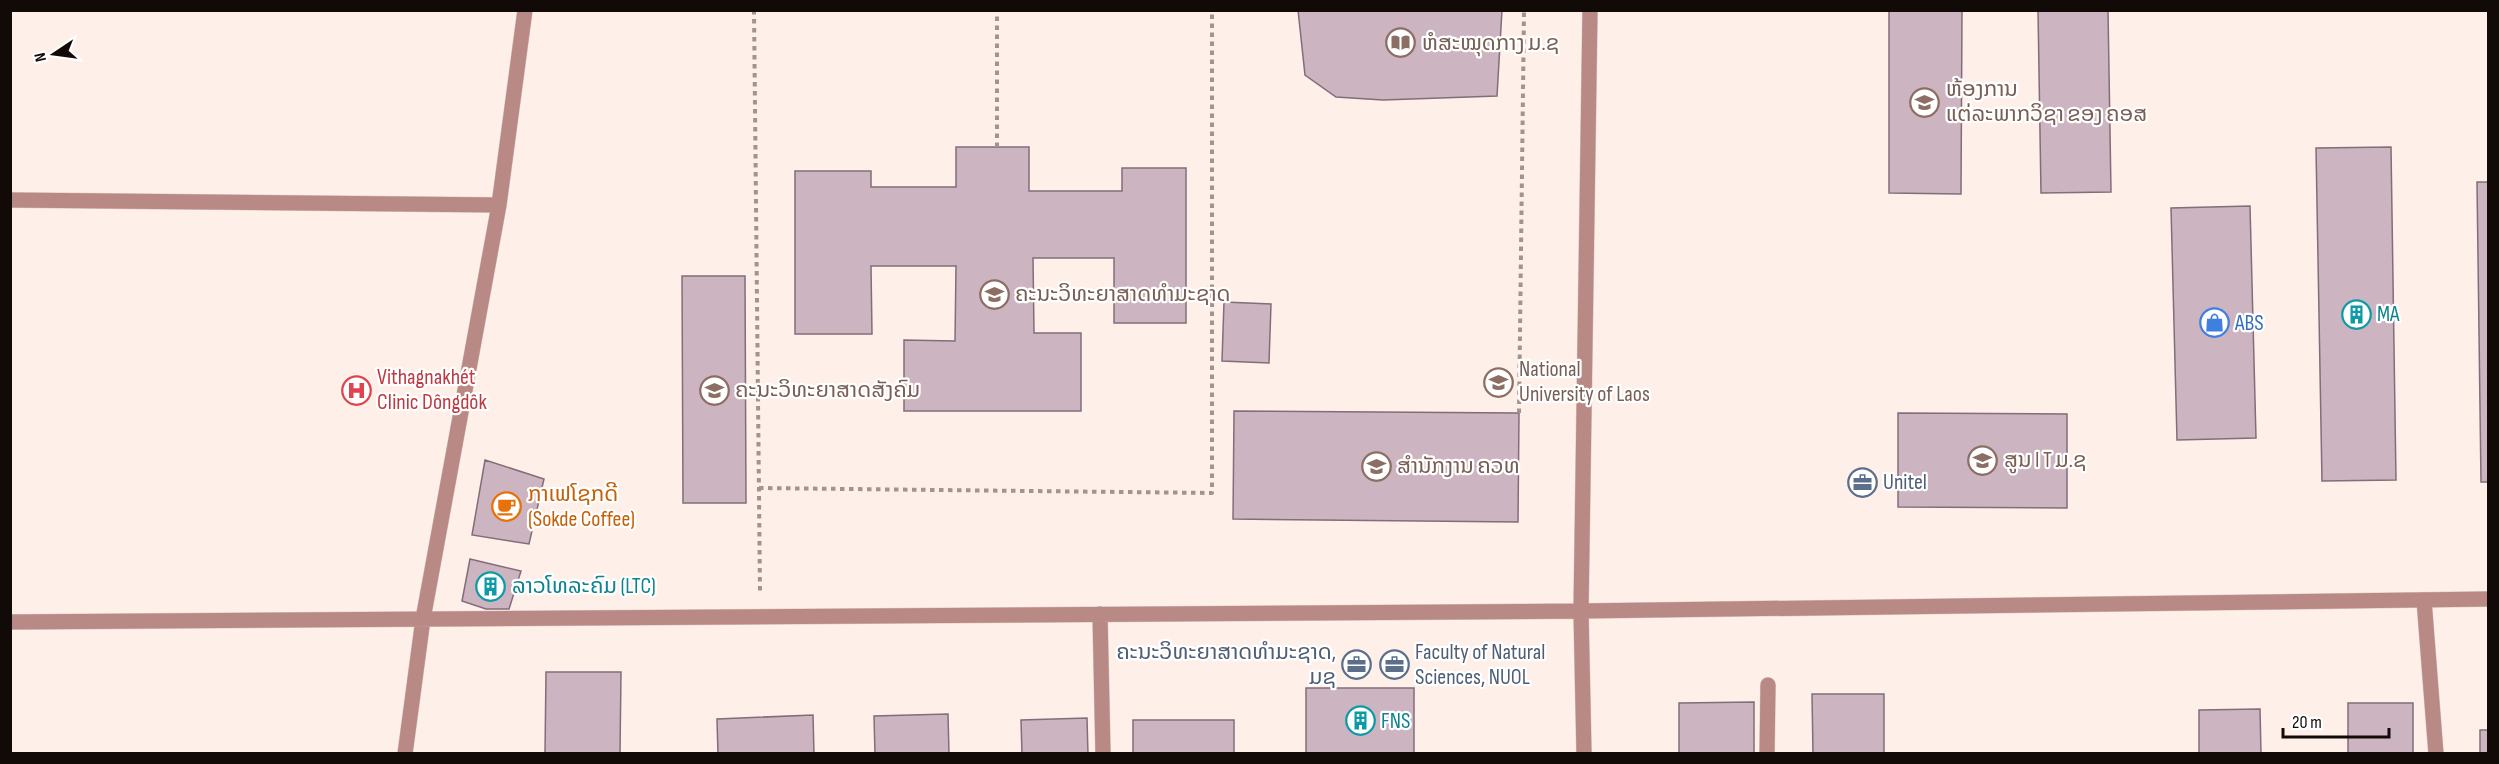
<svg xmlns="http://www.w3.org/2000/svg" width="2499" height="764" font-family="'Sofia Sans Condensed','Noto Sans Lao',sans-serif">
<rect width="100%" height="100%" fill="#feefe8"/>
<path fill="#ccb4c1" stroke="#826d79" stroke-width="1.5" d="M 1298,10 L 1502,10 L 1497,96 L 1383,100 L 1336,97 L 1305,75 Z
M 1889,10 L 1962,10 L 1961,194 L 1889,193 Z
M 2038,10 L 2108,10 L 2111,192 L 2041,193 Z
M 956,147 L 1029,147 L 1029,191 L 1122,191 L 1122,168 L 1186,168 L 1186,323 L 1114,323 L 1114,258 L 1033,258 L 1034,333 L 1081,333 L 1081,411 L 904,411 L 904,340 L 955,341 L 956,266 L 871,266 L 872,334 L 795,334 L 795,171 L 871,171 L 871,187 L 956,187 Z
M 2391,147 L 2396,480 L 2322,481 L 2316,148 Z
M 2477,182 L 2488,182 L 2488,482 L 2481,482 Z
M 2250,206 L 2256,438 L 2177,440 L 2171,208 Z
M 682,276 L 745,276 L 746,503 L 683,503 Z
M 1224,302 L 1271,304 L 1269,363 L 1222,361 Z
M 1234,411 L 1519,413 L 1518,522 L 1233,519 Z
M 1898,413 L 2067,414 L 2067,508 L 1898,507 Z
M 485,460 L 544,479 L 529,544 L 472,535 Z
M 470,559 L 521,571 L 509,609 L 486,609 L 462,601 Z
M 546,672 L 621,672 L 620,754 L 545,754 Z
M 1306,688 L 1414,688 L 1414,754 L 1306,754 Z
M 1812,694 L 1884,694 L 1884,754 L 1813,754 Z
M 1754,702 L 1754,754 L 1679,754 L 1679,703 Z
M 2348,703 L 2413,703 L 2413,754 L 2348,754 Z
M 2260,709 L 2261,754 L 2199,754 L 2199,710 Z
M 948,714 L 949,754 L 875,754 L 874,716 Z
M 813,715 L 814,754 L 718,754 L 717,719 Z
M 1087,718 L 1088,754 L 1022,754 L 1021,720 Z
M 1133,720 L 1234,720 L 1234,754 L 1133,754 Z
M 2480,730 L 2488,730 L 2488,754 L 2480,754 Z"/>
<g fill="none" stroke-linecap="round" stroke-linejoin="round">
<defs>
<path id="service" d="M 2424,600 L 2436,754
M 1767,754 L 1768,685"/>
<path id="minor" d="M 10,200 L 499,205
M 1100,614 L 1103,754
M 10,622 L 1581,611 L 2488,599
M 405,754 L 423,619 L 499,205 L 525,10
M 1584,754 L 1581,611 L 1590,10"/>
</defs>
<use href="#service" stroke="#d8cac4" stroke-width="16"/>
<use href="#minor" stroke="#d8cac4" stroke-width="16"/>
<path stroke="#a0948f" stroke-width="4" stroke-dasharray="4.5 4.5" stroke-linecap="butt" d="M 754,10 L 760,593
M 997,147 L 997,10
M 1519,413 L 1524,10
M 759,488 L 1212,493 L 1212,10"/>
<use href="#service" stroke="#b98985" stroke-width="15"/>
<use href="#minor" stroke="#b98985" stroke-width="15"/>
</g>
<defs>
<symbol id="library-ring" viewBox="-11 -11 22 22"><circle r="9.5" fill="#fff" stroke="#8d6e63" stroke-width="1.5"/><path d="M-6-4Q-3-5.5-.7-3.5V5Q-3 3-6 4ZM6-4Q3-5.5 .7-3.5V5Q3 3 6 4Z" fill="#8d6e63"/></symbol>
<symbol id="school-ring" viewBox="-11 -11 22 22"><circle r="9.5" fill="#fff" stroke="#8d6e63" stroke-width="1.5"/><path d="M0-5L7-2L0 1L-7-2ZM-4 1L0 2.5L4 1V4Q0 6-4 4Z" fill="#8d6e63"/></symbol>
<symbol id="university-ring" viewBox="-11 -11 22 22"><circle r="9.5" fill="#fff" stroke="#8d6e63" stroke-width="1.5"/><path d="M0-5L7-2L0 1L-7-2ZM-4 1L0 2.5L4 1V4Q0 6-4 4Z" fill="#8d6e63"/></symbol>
<symbol id="building-ring" viewBox="-11 -11 22 22"><circle r="9.5" fill="#fff" stroke="#0f9aa8" stroke-width="1.5"/><path d="M-4-6H4V6H1V3H-1V6H-4ZM-2.5-4.3h1.7v1.8h-1.7ZM.8-4.3h1.7v1.8H.8ZM-2.5-1h1.7V.8h-1.7ZM.8-1h1.7V.8H.8Z" fill="#0f9aa8"/></symbol>
<symbol id="shop-ring" viewBox="-11 -11 22 22"><circle r="9.5" fill="#fff" stroke="#3f7fe0" stroke-width="1.5"/><path d="M-5-2.5h2.3a2.7 3.5 0 0 1 5.4 0H5L5.5 6h-11ZM-1.5-2.5h3a1.5 2.3 0 0 0-3 0Z" fill="#3f7fe0"/></symbol>
<symbol id="hospital-ring" viewBox="-11 -11 22 22"><circle r="9.5" fill="#fff" stroke="#e0444e" stroke-width="1.5"/><path d="M-5-5h3v3.5h4V-5h3V5h-3V1.5h-4V5h-3Z" fill="#e0444e"/></symbol>
<symbol id="office-ring" viewBox="-11 -11 22 22"><circle r="9.5" fill="#fff" stroke="#5c6f8a" stroke-width="1.5"/><path d="M-6-3h4V-5.5h4V-3h4V5H-6ZM-1-4.5V-3h2v-1.5ZM-6 0V1H6V0Z" fill="#5c6f8a"/></symbol>
<symbol id="cafe-ring" viewBox="-11 -11 22 22"><circle r="9.5" fill="#fff" stroke="#e8710a" stroke-width="1.5"/><path d="M-5.5-4.5H6V0H3Q3 3.5 0 3.5H-2.5Q-5.5 3.5-5.5 0ZM3-3.2v2h1.7v-2ZM-6 4.5H4V6H-6Z" fill="#e8710a"/></symbol>
</defs>
<g fill-rule="evenodd">
<use href="#library-ring" x="1384" y="26" width="33" height="33"/>
<use href="#school-ring" x="1908" y="86" width="33" height="33"/>
<use href="#university-ring" x="978" y="278" width="33" height="33"/>
<use href="#building-ring" x="2340" y="298" width="33" height="33"/>
<use href="#shop-ring" x="2198" y="306" width="33" height="33"/>
<use href="#university-ring" x="1482" y="366" width="33" height="33"/>
<use href="#hospital-ring" x="340" y="374" width="33" height="33"/>
<use href="#school-ring" x="698" y="374" width="33" height="33"/>
<use href="#school-ring" x="1966" y="444" width="33" height="33"/>
<use href="#school-ring" x="1360" y="450" width="33" height="33"/>
<use href="#office-ring" x="1846" y="466" width="33" height="33"/>
<use href="#cafe-ring" x="490" y="490" width="33" height="33"/>
<use href="#building-ring" x="474" y="570" width="33" height="33"/>
<use href="#office-ring" x="1340" y="648" width="33" height="33"/>
<use href="#office-ring" x="1378" y="648" width="33" height="33"/>
<use href="#building-ring" x="1344" y="704" width="33" height="33"/>
</g>
<g text-anchor="middle" dominant-baseline="central" stroke-width="4.5" stroke-linejoin="round" paint-order="stroke">
<g font-size="22" fill="#785e54" stroke="#fff" text-anchor="start">
<text x="1422" y="43">ຫໍສະໝຸດກາງ ມ.ຊ</text>
<text x="1946" y="89">ຫ້ອງການ<tspan x="1946" dy="25">ແຕ່ລະພາກວິຊາ ຂອງ ຄອສ</tspan></text>
<text x="1015" y="294">ຄະນະວິທະຍາສາດທຳມະຊາດ</text>
<text x="1519" y="369">National<tspan x="1519" dy="25">University of Laos</tspan></text>
<text x="735" y="390">ຄະນະວິທະຍາສາດສັງຄົມ</text>
<text x="2004" y="460">ສູນ I T ມ.ຊ</text>
<text x="1397" y="466">ສຳນັກງານ ຄວທ</text>
</g>
<g font-size="22" fill="#0d838f" stroke="#fff" text-anchor="start">
<text x="2377" y="314">MA</text>
<text x="512" y="586">ລາວໂທລະຄົມ (LTC)</text>
<text x="1381" y="721">FNS</text>
</g>
<g font-size="22" fill="#366cbe" stroke="#fff" text-anchor="start">
<text x="2235" y="323">ABS</text>
</g>
<g font-size="22" fill="#be3a42" stroke="#fff" text-anchor="start">
<text x="377" y="377">Vithagnakhét<tspan x="377" dy="25">Clinic Dôngdôk</tspan></text>
</g>
<g font-size="22" fill="#4e5e75" stroke="#fff" text-anchor="start">
<text x="1883" y="482">Unitel</text>
<text x="1336" y="652" text-anchor="end">ຄະນະວິທະຍາສາດທໍາມະຊາດ,<tspan x="1336" dy="25">ມຊ</tspan></text>
<text x="1415" y="652">Faculty of Natural<tspan x="1415" dy="25">Sciences, NUOL</tspan></text>
</g>
<g font-size="22" fill="#c56008" stroke="#fff" text-anchor="start">
<text x="528" y="494">ກາເຟໂຊກດີ<tspan x="528" dy="25">(Sokde Coffee)</tspan></text>
</g>
</g>
<rect width="2499" height="764" fill="none" stroke="#120a07" stroke-width="24"/>
<g transform="translate(54 54) rotate(257)" stroke="#ffffff" stroke-width="4.5" paint-order="stroke">
<path d="M0-4.5L10 22L0 15L-10 22Z" fill="#120a07"/>
<text y="-9" font-size="16" font-weight="bold" text-anchor="middle" fill="#120a07">N</text>
</g>
<path d="M2283 728v9h106v-9" fill="none" stroke="#120a07" stroke-width="3"/>
<text x="2292" y="728" font-size="18" fill="#120a07" stroke="#ffffff" stroke-width="4.5" paint-order="stroke">20 m</text>
</svg>
